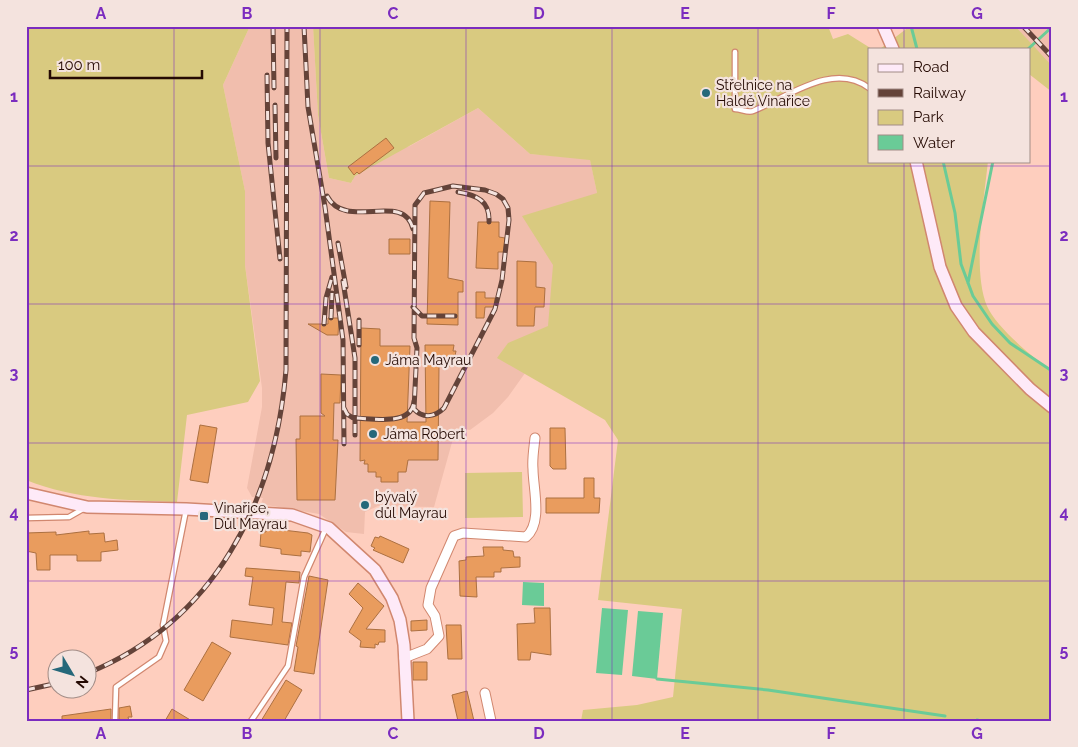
<svg xmlns="http://www.w3.org/2000/svg" width="1078" height="747" font-family="Raleway,sans-serif">
<rect width="100%" height="100%" fill="#fecebe"/>
<path fill="#f1bead" d="M 250,26 L 313,26 L 318,115 L 329,178 L 351,183 L 353,180 L 342,165 L 410,146 L 478,108 L 530,154 L 590,159 L 597,193 L 559,264 L 550,338 L 508,397 L 493,413 L 470,430 L 456,428 L 434,507 L 378,506 L 365,512 L 364,534 L 346,532 L 319,514 L 261,504 L 263,498 L 252,497 L 247,488 L 262,407 L 262,388 L 245,265 L 245,191 L 223,85 Z
M 1015,26 L 1052,26 L 1052,66 L 1042,57 Z"/>
<path fill="#d9ca80" d="M 26,26 L 250,26 L 223,85 L 245,191 L 245,265 L 260,381 L 248,402 L 187,415 L 177,502 C 126,500 75,500 26,480 Z
M 313,26 L 828,26 L 833,39 L 848,34 L 872,49 L 869,49 L 869,161 L 988,161 C 984,200 972,270 987,306 C 996,327 1033,358 1052,371 L 1052,721 L 581,721 L 583,710 L 637,705 L 673,697 L 682,609 L 598,600 L 618,440 L 605,420 L 497,358 L 508,343 L 548,326 L 553,265 L 522,216 L 597,193 L 590,160 L 530,154 L 478,108 L 355,176 L 351,183 L 329,178 L 318,115 Z
M 910,26 L 1015,26 L 1052,66 L 1052,92 L 1029,74 L 1029,49 L 880,49 Z
M 522,472 L 523,517 L 465,518 L 465,473 Z"/>
<path fill="#6acb97" d="M 523,582 L 544,583 L 544,606 L 522,605 Z
M 602,608 L 628,610 L 622,675 L 596,673 Z
M 638,611 L 663,613 L 657,679 L 632,676 Z"/>
<g fill="none" stroke-linecap="round" stroke-linejoin="round">
<path stroke="#6acb97" stroke-width="3" d="M 911,26 L 917,49
M 1028,49 L 1052,27
M 943,161 L 955,213 L 961,264 L 973,296 L 992,324 L 1010,343 L 1052,371
M 968,283 L 993,161
M 657,679 L 768,690 L 945,716
M 977,720 L 981,721"/>
</g>
<path fill="#e99c5e" stroke="#ac7041" d="M 386,138 L 394,148 L 359,174 L 357,172 L 354,175 L 348,167 Z
M 430,201 L 450,202 L 448,278 L 463,281 L 463,292 L 458,292 L 458,325 L 427,324 Z
M 478,222 L 499,222 L 499,237 L 505,238 L 504,252 L 498,252 L 498,269 L 476,268 Z
M 389,239 L 410,239 L 410,254 L 389,254 Z
M 517,261 L 536,262 L 536,287 L 545,288 L 544,307 L 535,307 L 534,326 L 517,326 Z
M 476,292 L 485,292 L 485,298 L 495,298 L 495,307 L 485,307 L 484,318 L 476,318 Z
M 328,318 L 339,318 L 338,335 L 327,335 L 308,324 L 328,324 Z
M 361,328 L 380,329 L 380,346 L 410,346 L 407,422 L 426,422 L 425,345 L 454,345 L 453,351 L 456,351 L 453,366 L 439,366 L 438,460 L 408,460 L 406,472 L 398,472 L 398,482 L 381,482 L 381,477 L 376,477 L 376,472 L 368,472 L 368,464 L 364,464 L 365,460 L 360,461 Z
M 321,374 L 341,375 L 340,403 L 334,403 L 333,440 L 338,440 L 335,500 L 297,500 L 296,439 L 300,439 L 300,416 L 325,416 L 321,413 Z
M 200,425 L 217,428 L 208,483 L 190,480 Z
M 550,428 L 565,428 L 566,469 L 553,469 L 550,466 Z
M 584,478 L 594,478 L 594,498 L 600,498 L 599,513 L 546,513 L 546,498 L 584,498 Z
M 266,528 L 308,533 L 312,535 L 310,552 L 301,551 L 301,556 L 281,554 L 281,549 L 260,546 L 261,532 L 266,532 Z
M 89,531 L 89,534 L 104,533 L 105,542 L 117,540 L 118,550 L 101,552 L 101,561 L 77,561 L 77,555 L 50,555 L 50,570 L 37,570 L 36,553 L 26,551 L 26,533 L 56,532 L 56,535 Z
M 380,536 L 409,549 L 403,563 L 373,550 L 375,548 L 371,546 L 375,537 L 379,538 Z
M 483,547 L 503,547 L 503,550 L 513,551 L 514,557 L 520,557 L 520,567 L 501,568 L 501,572 L 494,572 L 494,577 L 476,577 L 477,597 L 460,596 L 459,561 L 466,560 L 466,557 L 484,556 Z
M 246,568 L 300,572 L 299,583 L 286,582 L 282,622 L 292,623 L 288,645 L 230,637 L 232,620 L 272,625 L 274,608 L 249,605 L 253,577 L 245,576 Z
M 309,576 L 328,580 L 314,674 L 294,671 L 298,647 L 296,646 Z
M 358,583 L 384,606 L 366,629 L 385,630 L 385,642 L 379,642 L 378,645 L 375,644 L 375,648 L 360,647 L 361,641 L 349,632 L 363,608 L 349,594 Z
M 534,608 L 550,608 L 551,655 L 531,652 L 530,660 L 518,660 L 517,624 L 535,623 Z
M 427,620 L 427,630 L 411,631 L 411,621 Z
M 446,625 L 461,625 L 462,659 L 448,659 Z
M 212,642 L 231,653 L 203,701 L 184,690 Z
M 413,662 L 427,662 L 427,680 L 413,680 Z
M 286,680 L 302,690 L 284,721 L 261,721 Z
M 467,691 L 474,721 L 458,721 L 452,695 Z
M 130,706 L 132,717 L 128,717 L 129,721 L 119,721 L 119,708 Z
M 111,709 L 111,721 L 62,721 L 62,716 Z
M 172,709 L 192,721 L 165,721 Z"/>
<g fill="none" stroke-linecap="round" stroke-linejoin="round">
<defs>
<path id="lane" d="M 735,52 L 735,109 C 741,109 748,113 753,111 C 788,97 833,61 869,88
M 26,518 L 69,517 L 83,509
M 115,721 L 116,687 L 159,657 L 166,641 L 163,625 L 186,510
M 251,721 L 288,666 L 304,577 L 326,528"/>
<path id="street" d="M 404,658 L 427,649 L 439,636 L 435,616 L 428,605 L 431,588 L 454,536 L 463,533 L 526,537 C 543,523 533,488 533,469 C 532,459 534,448 535,438
M 485,693 L 491,721"/>
<path id="secondary" d="M 883,26 L 893,49
M 916,161 L 940,267 L 956,306 L 974,332 L 1030,389 L 1052,407
M 26,493 L 87,507 L 186,509 L 292,515 L 329,528 L 375,570 L 392,598 L 400,620 L 404,645 L 408,721"/>
</defs>
<use href="#lane" stroke="#d1876f" stroke-width="7"/>
<use href="#street" stroke="#d1876f" stroke-width="11"/>
<use href="#secondary" stroke="#d1876f" stroke-width="14"/>
<use href="#lane" stroke="#fff" stroke-width="4.5"/>
<use href="#street" stroke="#fff" stroke-width="9"/>
<use href="#secondary" stroke="#feeaf8" stroke-width="11"/>
<defs>
<path id="rail" d="M 273,26 L 274,88
M 304,26 L 308,107 L 325,207 L 343,340 L 344,444
M 1023,26 L 1052,57
M 267,75 L 268,143 L 280,259
M 275,105 L 276,158
M 453,186 L 485,190 L 496,194 L 503,199 L 508,208 L 509,220 L 502,280 L 495,309 L 444,408 C 435,417 423,419 414,409 L 417,348 L 414,338 L 415,205 L 424,193 Z
M 458,192 C 477,195 490,201 489,222
M 327,196 C 346,232 404,190 413,229
M 338,243 L 346,287
M 343,281 L 355,358 L 355,435
M 413,307 L 422,316 L 455,316
M 331,318 L 332,293
M 359,320 L 359,345
M 324,324 L 326,298 L 332,277
M 344,408 L 347,414 L 353,418 C 372,418 412,427 414,401
M 88,673 C 215,621 275,502 286,370 L 287,26
M 26,690 L 58,683"/>
</defs>
<use href="#rail" stroke="#644339" stroke-width="5"/>
<use href="#rail" stroke="#f4e3de" stroke-width="3" stroke-dasharray="9" stroke-linecap="butt"/>
</g>
<path fill="none" stroke="#7b2cbf" stroke-width="1" stroke-opacity="0.55" d="M 174,26 L 174,721M 320,26 L 320,721M 466,26 L 466,721M 612,26 L 612,721M 758,26 L 758,721M 904,26 L 904,49M 904,161 L 904,721M 26,166 L 1052,166M 26,304 L 1052,304M 26,443 L 1052,443M 26,581 L 1052,581"/>
<g fill="#25687a" stroke="#f4e3de" stroke-width="2">
<circle cx="706" cy="93" r="5"/>
<circle cx="375" cy="360" r="5"/>
<circle cx="373" cy="434" r="5"/>
<circle cx="365" cy="505" r="5"/>
<rect x="199" y="511" width="10" height="10" rx="2.5"/>
</g>
<g text-anchor="middle" dominant-baseline="central" stroke-width="4.5" stroke-linejoin="round" paint-order="stroke">
<g font-size="14" fill="#250a03" stroke="#f4e3de" text-anchor="start">
<text x="716" y="85">Střelnice na<tspan x="716" dy="16">Haldě Vinařice</tspan></text>
<text x="385" y="360">Jáma Mayrau</text>
<text x="383" y="434">Jáma Robert</text>
<text x="375" y="497">bývalý<tspan x="375" dy="16">důl Mayrau</tspan></text>
<text x="214" y="508">Vinařice,<tspan x="214" dy="16">Důl Mayrau</tspan></text>
</g>
</g>
<rect width="1078" height="747" fill="none" stroke="#f4e3de" stroke-width="55"/>
<rect x="868" y="48" width="162" height="115" fill="#f4e3de" stroke="#a18c86"/>
<rect x="878" y="64" width="25" height="8" fill="#feeaf8" stroke="#a18c86"/>
<text x="913" y="72" font-size="15" fill="#250a03">Road</text>
<rect x="878" y="89" width="25" height="8" fill="#644339" stroke="#a18c86"/>
<text x="913" y="98" font-size="15" fill="#250a03">Railway</text>
<rect x="878" y="110" width="25" height="15" fill="#d9ca80" stroke="#a18c86"/>
<text x="913" y="122" font-size="15" fill="#250a03">Park</text>
<rect x="878" y="135" width="25" height="15" fill="#6acb97" stroke="#a18c86"/>
<text x="913" y="148" font-size="15" fill="#250a03">Water</text>
<g transform="translate(72 674) rotate(128)"><circle r="24" fill="#f4e3de" stroke="#a18c86"/>
<path d="M0-4L9 19L0 12L-9 19Z" fill="#25687a"/>
<text y="-8" font-size="14" font-weight="bold" text-anchor="middle" fill="#250a03">N</text>
</g>
<path d="M50 70v8h152v-8" fill="none" stroke="#250a03" stroke-width="2.5"/>
<text x="58" y="70" font-size="15" fill="#250a03" stroke="#f4e3de" stroke-width="4" paint-order="stroke">100 m</text>
<rect x="28" y="28" width="1022" height="692" fill="none" stroke="#7b2cbf" stroke-width="2"/>
<g font-size="16" text-anchor="middle" font-weight="bold" fill="#7b2cbf">
<text x="101" y="19">A</text>
<text x="247" y="19">B</text>
<text x="393" y="19">C</text>
<text x="539" y="19">D</text>
<text x="685" y="19">E</text>
<text x="831" y="19">F</text>
<text x="977" y="19">G</text>
<text x="14" y="102">1</text>
<text x="1064" y="102">1</text>
<text x="14" y="241">2</text>
<text x="1064" y="241">2</text>
<text x="14" y="379">3</text>
<text x="1064" y="379">3</text>
<text x="14" y="518">4</text>
<text x="1064" y="518">4</text>
<text x="14" y="656">5</text>
<text x="1064" y="656">5</text>
<text x="101" y="739">A</text>
<text x="247" y="739">B</text>
<text x="393" y="739">C</text>
<text x="539" y="739">D</text>
<text x="685" y="739">E</text>
<text x="831" y="739">F</text>
<text x="977" y="739">G</text>
</g>
</svg>
